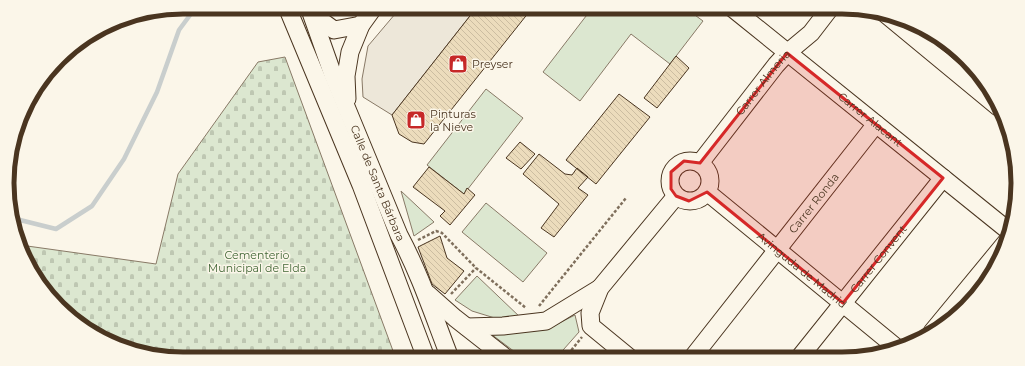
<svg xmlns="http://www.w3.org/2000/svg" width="1025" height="366" font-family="Montserrat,sans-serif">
<defs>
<pattern id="cemetery-stones" width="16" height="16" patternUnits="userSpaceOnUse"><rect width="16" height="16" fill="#dce7d0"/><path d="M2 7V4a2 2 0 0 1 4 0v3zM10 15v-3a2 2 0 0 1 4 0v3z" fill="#bec7b2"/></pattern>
<pattern id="building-back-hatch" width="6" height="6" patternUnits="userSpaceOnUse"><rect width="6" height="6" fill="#ecdcbc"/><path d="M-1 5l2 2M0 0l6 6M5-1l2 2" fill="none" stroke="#ccbda1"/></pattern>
</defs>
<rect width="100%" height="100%" fill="#fbf6e9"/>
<path fill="url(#cemetery-stones)" stroke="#887966" d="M 285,57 L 396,359 L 183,359 L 138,353 L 85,329 L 37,281 L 20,245 L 156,264 L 178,174 L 258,62 Z"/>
<path fill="#dce7d0" stroke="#887966" d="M 593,7 L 684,7 L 703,21 L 670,64 L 631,34 L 580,101 L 543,72 Z
M 486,89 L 523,118 L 464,194 L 427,165 Z
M 401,191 L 434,222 L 414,236 Z
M 486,203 L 547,253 L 523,282 L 462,232 Z
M 477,276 L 521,318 L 498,319 L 472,311 L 455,300 Z
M 575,315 L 579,332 L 556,358 L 523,358 L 491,334 L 547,329 Z"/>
<path fill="#ede7d9" stroke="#887966" d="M 401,7 L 477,7 L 392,115 L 363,97 L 362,79 L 368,46 Z"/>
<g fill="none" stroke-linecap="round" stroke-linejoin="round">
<path stroke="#c9cecd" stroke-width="4.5" d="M 12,218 L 56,229 L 92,206 L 124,159 L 157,92 L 179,30 L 196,7"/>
</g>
<path fill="url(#building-back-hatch)" stroke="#4a3520" d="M 477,7 L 533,7 L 424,144 L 412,142 L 399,134 L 392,115 Z
M 921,29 L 949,43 L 977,75 Z
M 676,56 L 689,68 L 657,108 L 644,98 Z
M 619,94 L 650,117 L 596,184 L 566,160 Z
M 520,142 L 535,154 L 521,169 L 506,158 Z
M 539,154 L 565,174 L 572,175 L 577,168 L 588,177 L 578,188 L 588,195 L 554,237 L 541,228 L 559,204 L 523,174 Z
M 429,167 L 464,194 L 467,188 L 475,195 L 450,225 L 440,216 L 445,211 L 413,187 Z
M 440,236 L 447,258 L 464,271 L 445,294 L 432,284 L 418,247 Z"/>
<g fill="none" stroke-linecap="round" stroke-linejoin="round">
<defs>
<g id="minor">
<path d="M 287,7 L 361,185 L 426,358"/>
<path id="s1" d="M 309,7 L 333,75 L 399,235 C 420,274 434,317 450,358"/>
<path id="s2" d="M 731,7 L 1010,232"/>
<path d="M 883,12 L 998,107"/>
<path d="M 312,14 L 334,30 L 361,25"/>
<path d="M 347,99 L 346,76 L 350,52 L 361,25 L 374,7"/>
<circle cx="690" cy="181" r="20"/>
<path id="s3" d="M 700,163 L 776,65 L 787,53 L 811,33 L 831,7"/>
<path id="s4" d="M 707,192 L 897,348"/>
<path d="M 428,294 L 455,318 L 506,358"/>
<path d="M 467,327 L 503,326 L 546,321 L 600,288"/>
<path d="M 932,332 L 1007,241"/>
<path d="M 630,358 L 591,326 L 590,313 L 600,288 L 676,196"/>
<path id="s5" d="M 692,358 L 876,124"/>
<path id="s6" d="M 799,358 L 943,178"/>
</g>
</defs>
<use href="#minor" stroke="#4a3520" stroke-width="19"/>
<path stroke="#7f6f5c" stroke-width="2.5" stroke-dasharray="3 2" stroke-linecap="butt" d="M 418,240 L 436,231 L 442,233 L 476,268 L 526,308
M 451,294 L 476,268
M 539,306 L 626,198
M 565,358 L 582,337"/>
<use href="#minor" stroke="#fbf6e9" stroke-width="17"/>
</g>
<path fill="#d62828" fill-opacity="0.2" stroke="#d62828" stroke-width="3" stroke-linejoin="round" d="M 787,53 L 943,178 L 843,303 L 707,192 L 689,201 L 676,196 L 671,189 L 671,172 L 684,161 L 700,163 Z"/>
<defs>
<symbol id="shop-square" viewBox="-11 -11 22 22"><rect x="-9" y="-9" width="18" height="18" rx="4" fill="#c62828" stroke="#fbf6e9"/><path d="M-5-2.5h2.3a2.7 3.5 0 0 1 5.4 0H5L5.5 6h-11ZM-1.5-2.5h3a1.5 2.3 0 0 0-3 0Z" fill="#fff"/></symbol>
</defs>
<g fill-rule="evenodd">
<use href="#shop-square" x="447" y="53" width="22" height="22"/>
<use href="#shop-square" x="405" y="109" width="22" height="22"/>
</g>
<g text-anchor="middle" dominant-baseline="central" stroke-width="3" stroke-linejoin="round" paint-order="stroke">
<g font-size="11" fill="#4a3520" stroke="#fbf6e9" text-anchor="start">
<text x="472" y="64">Preyser</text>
<text x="430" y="114">Pinturas<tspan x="430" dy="13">la Nieve</tspan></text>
</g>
<g font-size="11" fill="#4a3520" stroke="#fbf6e9">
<text stroke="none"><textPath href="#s3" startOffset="102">Carrer Almeria</textPath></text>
<text stroke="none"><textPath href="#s2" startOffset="179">Carrer Alacant</textPath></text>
<text stroke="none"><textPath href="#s1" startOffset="189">Calle de Santa Bárbara</textPath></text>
<text stroke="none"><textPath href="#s5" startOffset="197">Carrer Ronda</textPath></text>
<text stroke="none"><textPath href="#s6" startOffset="127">Carrer Convent</textPath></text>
<text stroke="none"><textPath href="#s4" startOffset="123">Avinguda de Madrid</textPath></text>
</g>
<g font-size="11" fill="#436837" stroke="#fbf6e9">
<text x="257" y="255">Cementerio<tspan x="257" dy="13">Municipal de Elda</tspan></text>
</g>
</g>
<path d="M0 0H1025V366H0ZM183 14H842A169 169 0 0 1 1011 183V183A169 169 0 0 1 842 352H183A169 169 0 0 1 14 183V183A169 169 0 0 1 183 14Z" fill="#fbf6e9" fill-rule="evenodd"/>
<path fill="none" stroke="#4a3520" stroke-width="5" d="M183 14H842A169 169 0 0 1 1011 183V183A169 169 0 0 1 842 352H183A169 169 0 0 1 14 183V183A169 169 0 0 1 183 14Z"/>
</svg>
